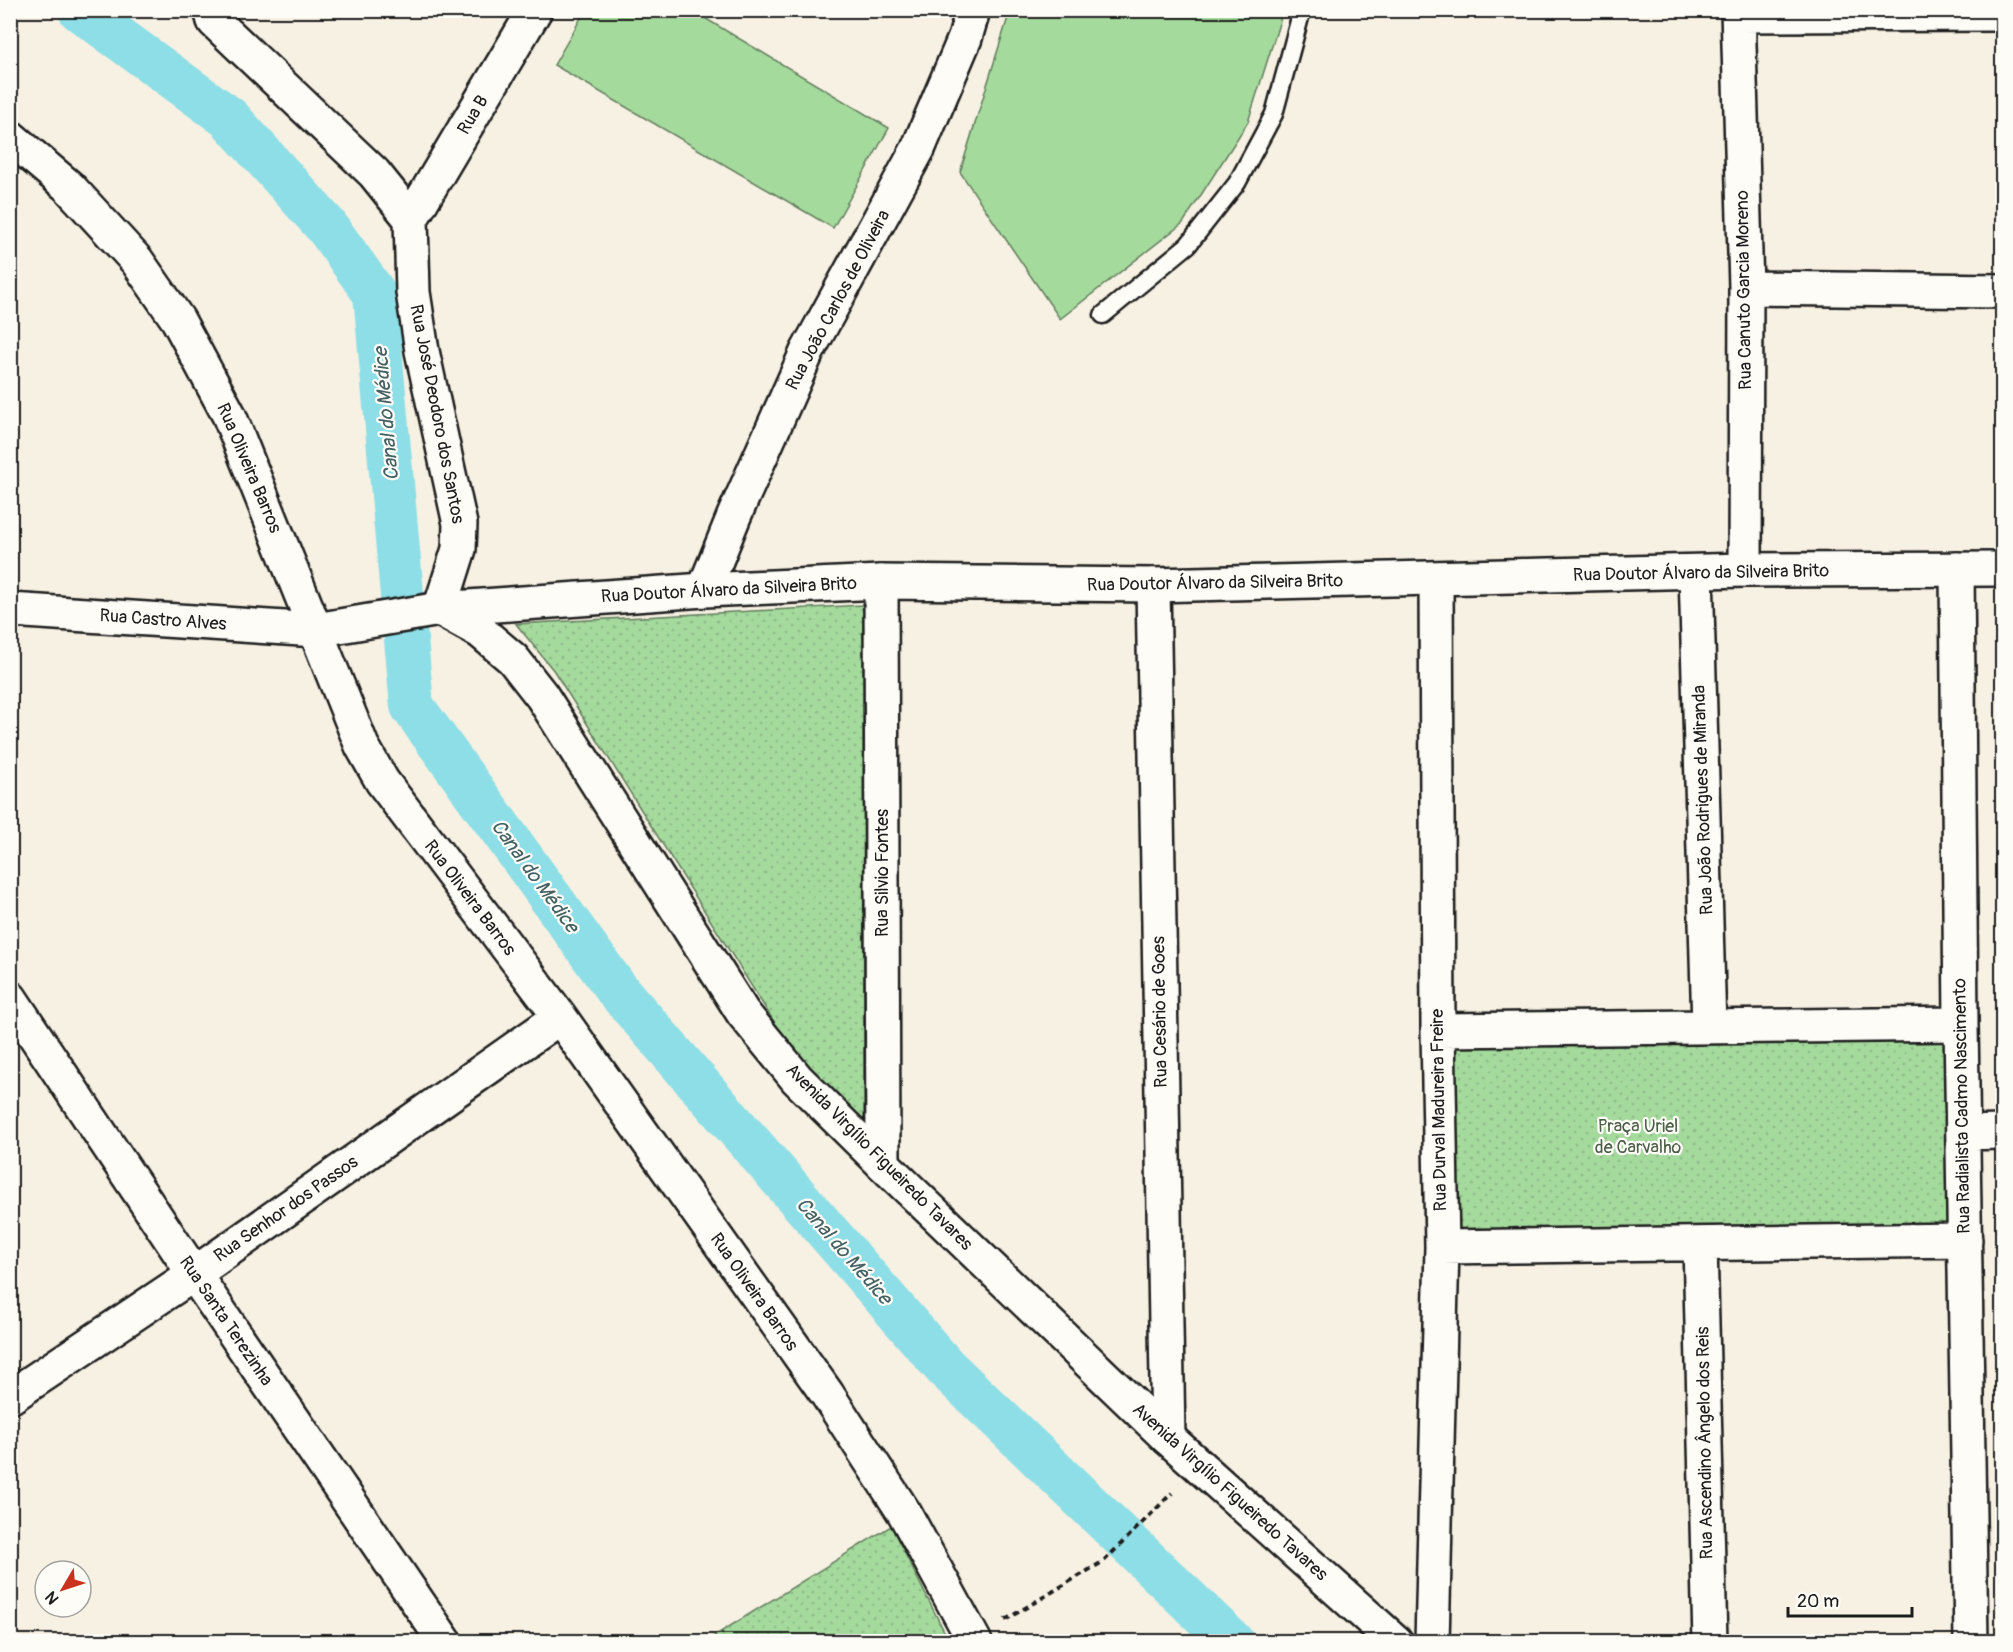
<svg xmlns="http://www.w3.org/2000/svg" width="2013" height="1652" font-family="Pangolin,sans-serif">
<defs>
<pattern id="park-dots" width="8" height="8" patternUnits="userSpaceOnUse" patternTransform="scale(1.5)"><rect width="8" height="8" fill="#a5da9d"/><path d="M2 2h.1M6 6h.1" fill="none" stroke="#8dba87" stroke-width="1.8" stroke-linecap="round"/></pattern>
</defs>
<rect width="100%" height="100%" fill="#f7f1e3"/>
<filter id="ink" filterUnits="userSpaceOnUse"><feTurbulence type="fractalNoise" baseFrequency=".0167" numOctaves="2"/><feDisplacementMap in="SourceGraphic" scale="12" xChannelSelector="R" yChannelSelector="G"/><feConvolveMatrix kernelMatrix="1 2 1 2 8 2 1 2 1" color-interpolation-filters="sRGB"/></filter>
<g filter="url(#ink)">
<path fill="#a5da9d" stroke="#607b5c" stroke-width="1.5" d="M 585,11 L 693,11 L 889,128 L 833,228 L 554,65 Z
M 1010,11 L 1283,11 L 1248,122 L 1183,223 L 1060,319 L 960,172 Z"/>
<path fill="url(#park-dots)" stroke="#607b5c" stroke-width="1.5" d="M 863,605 L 864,1126 L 803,1068 L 554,671 L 516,624 Z
M 1961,1024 L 1965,1240 L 1442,1247 L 1438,1030 Z
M 891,1526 L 949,1641 L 706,1641 Z"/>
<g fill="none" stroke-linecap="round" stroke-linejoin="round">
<path stroke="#8ddee6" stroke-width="44" d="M 80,10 L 229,118 L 327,227 L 375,294 L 412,706 L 618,991 L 945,1367 L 1232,1642"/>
<defs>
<path id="service" d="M 1103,315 L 1188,245 L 1237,183 L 1274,114 L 1302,10"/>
<path id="minor" d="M 211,10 L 214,21 L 374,173 L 411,219 L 413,292 L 422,351 L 460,524 L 459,549 L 440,609
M 1738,10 L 1746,288 L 1745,570
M 1738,15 L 2002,14
M 10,137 L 69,187 L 137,261 L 178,320 L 229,415 L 362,746 L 382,781 L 560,1017 L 827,1394 L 905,1514 L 975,1642
M 411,219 L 535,10
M 1746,288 L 2002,291
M 1957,569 L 1961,1024 L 1971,1642
M 1696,572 L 1709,1027
M 881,582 L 883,1164
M 1153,585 L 1168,1438
M 704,590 L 734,516 L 807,352 L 918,149 L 965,38 L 973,10
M 10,998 L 194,1274 L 445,1642
M 1438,1030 L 1961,1024
M 1963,1133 L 2002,1132
M 1700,1244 L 1710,1642
M 1442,1247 L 1965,1240
M 10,1397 L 194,1274 L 560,1017
M 1432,1642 L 1442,1247 L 1438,1030 L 1436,579"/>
<path id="tertiary" d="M 440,609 L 480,631 L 513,659 L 542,696 L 743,1013 L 797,1079 L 883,1164 L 1168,1438 L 1396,1642
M 10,610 L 316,630 L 440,609 L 704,590 L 881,582 L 1153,585 L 1745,570 L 2002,569"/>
</defs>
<use href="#service" stroke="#1c1c1c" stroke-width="21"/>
<use href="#minor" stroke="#1c1c1c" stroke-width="38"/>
<use href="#tertiary" stroke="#1c1c1c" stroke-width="38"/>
<path stroke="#1c1c1c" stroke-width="4" stroke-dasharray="6 4.5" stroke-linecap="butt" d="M 1005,1620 L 1104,1561 L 1172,1493"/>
<use href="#service" stroke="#fdfcf7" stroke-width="16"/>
<use href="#minor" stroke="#fdfcf7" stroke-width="33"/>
<use href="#tertiary" stroke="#fdfcf7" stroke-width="33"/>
</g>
</g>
<g text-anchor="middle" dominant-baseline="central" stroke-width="4.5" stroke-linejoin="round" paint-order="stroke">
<g font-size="18" fill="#1c1c1c" stroke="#fdfcf7">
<text transform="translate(473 115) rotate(-59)">Rua B</text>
<text transform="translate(1744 290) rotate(-91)">Rua Canuto Garcia Moreno</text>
<text transform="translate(838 300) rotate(-62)">Rua João Carlos de Oliveira</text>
<text transform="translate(437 414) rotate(79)">Rua José Deodoro dos Santos</text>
<text transform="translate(249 468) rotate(67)">Rua Oliveira Barros</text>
<text transform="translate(1701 573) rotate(-1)">Rua Doutor Álvaro da Silveira Brito</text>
<text transform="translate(1215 583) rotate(-1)">Rua Doutor Álvaro da Silveira Brito</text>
<text transform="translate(729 590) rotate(-3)">Rua Doutor Álvaro da Silveira Brito</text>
<text transform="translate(163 620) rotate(4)">Rua Castro Alves</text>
<text transform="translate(1703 800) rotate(-92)">Rua João Rodrigues de Miranda</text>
<text transform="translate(882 873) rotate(-90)">Rua Silvio Fontes</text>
<text transform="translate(470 898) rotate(53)">Rua Oliveira Barros</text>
<text transform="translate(1160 1012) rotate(-91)">Rua Cesário de Goes</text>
<text transform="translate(1962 1106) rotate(-91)">Rua Radialista Cadmo Nascimento</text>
<text transform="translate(1439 1110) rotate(-91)">Rua Durval Madureira Freire</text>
<text transform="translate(879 1157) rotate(45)">Avenida Virgílio Figueiredo Tavares</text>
<text transform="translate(286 1209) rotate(-35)">Rua Senhor dos Passos</text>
<text transform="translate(754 1292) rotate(55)">Rua Oliveira Barros</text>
<text transform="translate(226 1321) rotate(56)">Rua Santa Terezinha</text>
<text transform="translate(1705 1443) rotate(-91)">Rua Ascendino Ângelo dos Reis</text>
<text transform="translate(1230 1492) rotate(42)">Avenida Virgílio Figueiredo Tavares</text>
</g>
<g font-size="18" fill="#4c5e49" stroke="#fdfcf7">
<text x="1638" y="1126">Praça Uriel<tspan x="1638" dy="21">de Carvalho</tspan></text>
</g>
<g font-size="20" font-style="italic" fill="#446063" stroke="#fdfcf7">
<text transform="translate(386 414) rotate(-95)">Canal do Médice</text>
<text transform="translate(535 876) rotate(54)">Canal do Médice</text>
<text transform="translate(844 1251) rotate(49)">Canal do Médice</text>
</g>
</g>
<rect width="2013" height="1652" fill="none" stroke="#fdfcf7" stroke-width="36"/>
<rect x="18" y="18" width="1977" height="1616" fill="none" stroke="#1c1c1c" stroke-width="2" filter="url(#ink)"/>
<g transform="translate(63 1589) rotate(231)"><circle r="28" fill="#fdfcf7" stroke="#a3a29f" stroke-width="1.5"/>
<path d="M0-4.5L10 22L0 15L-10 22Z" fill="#c8321e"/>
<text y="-9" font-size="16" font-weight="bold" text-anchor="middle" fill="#1c1c1c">N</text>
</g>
<path d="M1788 1607v9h124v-9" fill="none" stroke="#1c1c1c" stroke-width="3"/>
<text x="1797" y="1607" font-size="18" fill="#1c1c1c" stroke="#fdfcf7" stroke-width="4.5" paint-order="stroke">20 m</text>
</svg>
